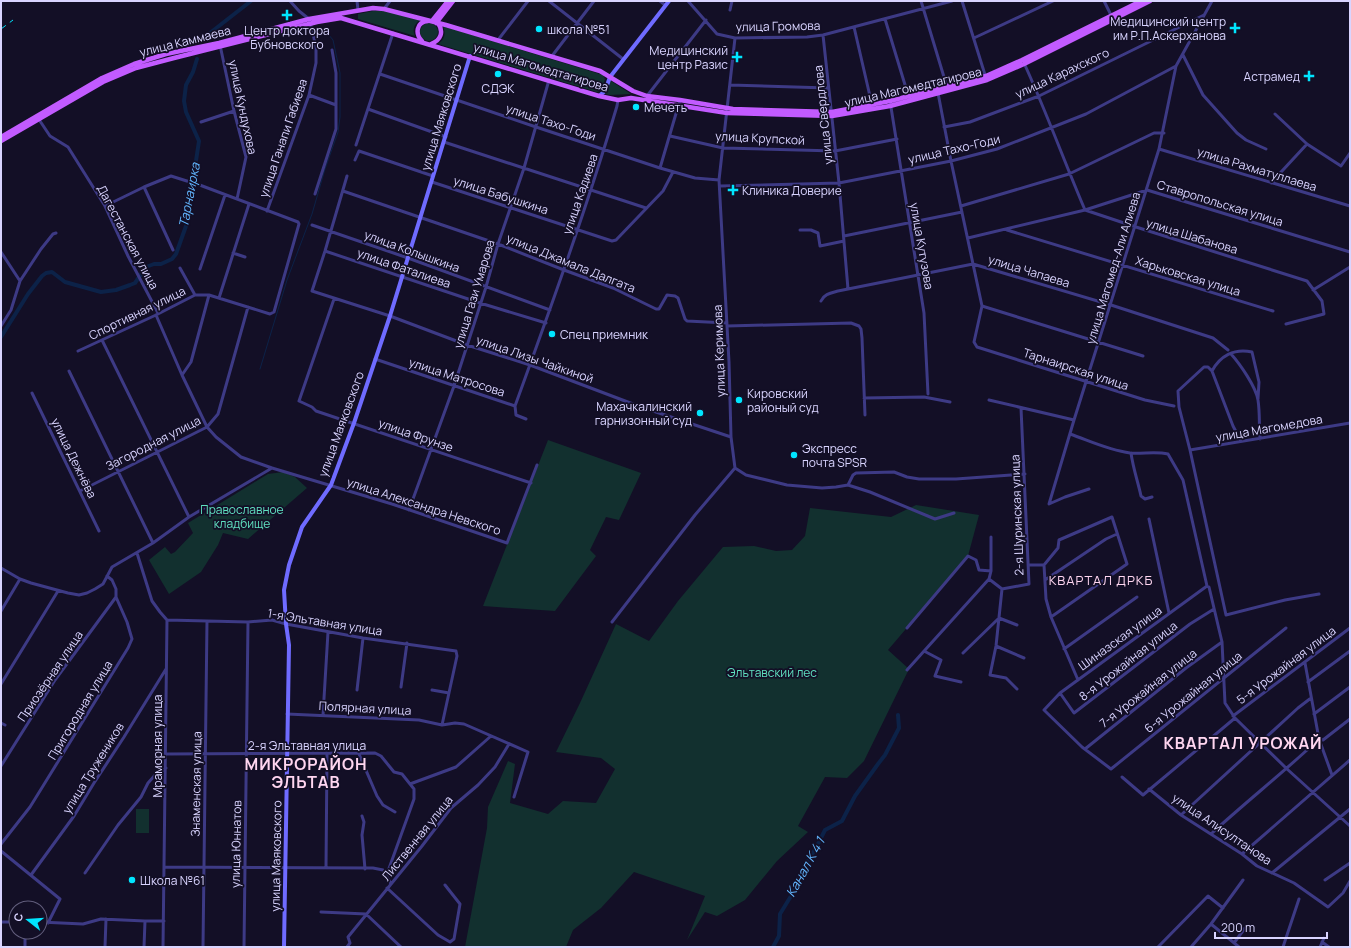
<svg xmlns="http://www.w3.org/2000/svg" width="1351" height="948" font-family="Manrope,sans-serif">
<rect width="100%" height="100%" fill="#130f26"/>
<path fill="#12302f" d="M 373,11 L 385,11 L 420,20 C 414,24 412,30 415,36 L 358,19 L 358,14 Z
M420 32a9 9 0 1 1 18 0a9 9 0 1 1-18 0Z
M 443,26 L 603,75 L 605,79 L 602,90 L 597,92 L 438,44 C 445,39 446,34 443,26 Z
M 611,81 L 631,94 L 610,95 L 605,94 Z
M 548,440 L 641,473 L 619,520 L 606,517 L 590,550 L 596,556 L 555,611 L 483,606 Z
M 283,472 L 295,477 L 307,488 L 248,539 L 223,533 L 218,545 L 201,572 L 169,594 L 149,560 L 165,547 L 171,554 L 175,552 L 193,533 L 188,523 L 268,474 Z
M 916,505 L 979,515 L 968,556 L 888,650 L 909,669 L 864,761 L 847,778 L 825,777 L 798,826 L 808,832 L 777,861 L 745,900 L 717,916 L 705,912 L 687,940 L 705,896 L 634,872 L 601,908 L 573,930 L 566,947 L 465,947 L 487,828 L 488,807 L 508,761 L 515,764 L 510,803 L 548,814 L 563,801 L 596,803 L 615,769 L 601,758 L 556,752 L 580,703 L 616,624 L 649,641 L 678,601 L 723,547 L 754,546 L 776,551 L 792,550 L 805,536 L 810,508 L 891,517 Z
M 136,809 L 149,809 L 149,833 L 136,833 Z"/>
<g fill="none" stroke-linecap="round" stroke-linejoin="round">
<path stroke="#0c2248" stroke-width="1" d="M 260,369 L 287,280 L 312,214 L 325,169 L 338,132 L 340,117 L 340,73 L 333,40 L 324,29"/>
<path stroke="#0c2248" stroke-width="4" d="M 199,40 L 210,33 L 251,1
M 1,337 L 28,294 L 42,276 L 46,273 L 52,272 L 65,282 L 101,292 L 116,290 L 130,285 L 135,283 L 146,267 L 154,264 L 161,264 L 172,259 L 176,254 L 186,226 L 188,214 L 199,141 L 186,112 L 184,101 L 186,85 L 193,72 L 197,59
M 773,947 L 779,936 L 780,914 L 791,896 L 806,864 L 816,848 L 825,830 L 842,821 L 855,796 L 878,764 L 885,755 L 899,728 L 898,715"/>
<path stroke="#3d3a85" stroke-width="3" d="M 357,1 L 358,10
M 549,1 L 623,59
M 660,1 L 665,5
M 688,1 L 717,34 L 735,38 L 807,37 L 823,35 L 952,1
M 921,1 L 947,87
M 962,1 L 986,78
M 1104,1 L 1112,17
M 384,9 L 390,1
M 730,10 L 732,1
M 885,19 L 909,98
M 854,27 L 872,105
M 823,35 L 839,183 L 848,289
M 974,38 L 1053,1
M 498,40 L 528,1
M 220,45 L 234,111 L 246,157 L 237,199
M 1183,55 L 1203,95 L 1237,133 L 1246,140 L 1266,149
M 552,56 L 594,1
M 1024,63 C 1046,111 1064,161 1085,210 L 1136,227 L 1307,281 L 1322,301 L 1324,314 L 1286,324
M 380,74 L 536,127 L 660,168 L 695,178 L 719,180
M 730,85 L 828,88
M 938,93 L 951,161 L 982,306 L 974,342 L 977,347 L 1145,400 L 1174,406
M 309,95 L 336,105
M 647,96 L 706,20
M 890,101 L 924,313 L 928,394
M 368,109 L 446,137
M 1275,114 L 1307,144 L 1341,166 L 1350,153
M 38,118 L 50,136 L 68,147 L 105,206 L 128,256 L 158,313
M 201,122 L 234,111
M 944,127 L 970,122 L 1039,96 L 1204,15
M 670,136 L 723,148 L 835,151 L 897,139
M 444,142 L 646,208
M 356,145 L 393,33
M 1159,149 L 1350,206
M 355,160 L 359,151 L 433,176
M 660,168 L 680,100
M 347,176 L 325,251 L 312,291 L 390,316 L 467,345 L 530,365 L 641,407 L 731,437
M 432,182 L 612,241 L 616,240 L 663,191 L 673,172
M 1271,183 L 1307,144
M 720,186 L 839,183 L 951,161 L 997,149 L 1086,114 L 1176,66
M 144,187 L 173,250
M 343,191 L 498,244 L 564,270 L 613,288 L 656,309 L 659,309 L 667,295 L 675,296 L 678,298 L 685,319 L 687,321 L 727,323
M 315,194 L 336,129 L 336,73 L 332,50
M 105,206 L 144,187 L 171,176 L 190,182
M 961,206 L 1069,174 L 1154,133 L 1164,133
M 267,211 L 309,95 L 316,63 L 316,49 L 313,33 L 309,19 L 299,11 L 290,1
M 312,225 L 408,258 L 550,310
M 800,230 L 811,230 L 818,233 L 820,246 L 844,241
M 1007,230 L 1273,311
M 844,236 L 962,212
M 968,238 L 1085,210 L 1147,190 L 1350,252
M 325,251 L 480,303 L 546,323
M 1,252 L 20,281
M 233,253 L 245,257
M 180,268 L 195,295
M 200,269 L 225,195
M 1313,290 L 1350,267
M 219,298 L 249,204
M 334,299 L 299,401 L 312,407 L 316,411 L 531,483
M 821,301 C 824,294 831,293 838,291 L 973,264 L 1111,305 L 1213,338 L 1228,350
M 982,306 L 1143,356
M 156,315 L 182,375 L 207,427 L 216,437 L 241,457 L 272,468
M 1,326 L 11,310 L 20,281 L 41,249 L 53,234 L 56,233
M 727,326 L 851,323 L 859,326 L 861,329 L 862,338 L 865,415
M 102,340 L 189,517
M 78,351 L 156,315 L 195,295 L 209,295 L 270,314 L 274,312 L 299,224 L 298,222 L 197,184
M 1231,354 C 1240,364 1256,387 1258,400 C 1260,413 1259,426 1260,439
M 375,359 L 515,406 L 516,415 L 526,419
M 69,371 L 153,543
M 1212,371 L 1233,426 L 1241,441
M 182,375 L 191,362 L 209,295
M 32,393 L 99,531
M 864,398 L 924,397 L 950,402
M 1258,399 L 1259,382 L 1252,352 C 1234,348 1220,356 1212,371 L 1208,367 L 1204,367 L 1178,391 L 1179,407 L 1190,450 L 1226,615 L 1285,600 L 1319,594
M 989,400 L 1074,420
M 515,406 C 551,307 587,207 617,106 L 618,100
M 1070,434 C 1090,441 1108,450 1130,453 C 1143,454 1156,451 1168,454 L 1183,480 L 1207,586
M 1190,450 L 1350,423
M 1131,453 C 1133,468 1138,482 1141,496 L 1145,499 L 1152,497
M 735,468 L 746,475 L 787,485 L 822,488 L 836,487 L 848,485 L 853,475 L 856,473 L 894,472 L 907,477 L 919,479 L 956,479 L 1025,474
M 848,485 L 870,492 L 935,519 L 954,513
M 1089,489 L 1065,497 L 1049,504 L 1074,420 L 1159,149 L 1176,66 L 1212,1
M 80,491 L 207,427 L 218,414 L 248,307
M 409,510 L 454,386 L 486,287 L 498,244 L 524,168 L 549,80
M 1149,519 L 1169,613
M 991,537 L 991,571 L 989,579 L 1002,589 L 1029,584 L 1021,408
M 137,553 L 152,601 L 160,612 L 167,620 L 163,947
M 1028,565 L 1044,565 L 1046,599 L 1051,617 L 1078,680
M 1044,565 L 1058,548 L 1059,540 L 1112,517 L 1127,564 L 1051,617
M 1,568 L 20,579 L 31,583 L 68,593 L 79,595 L 87,593 L 95,589 L 103,584 L 112,567 L 153,543 L 189,517 L 272,468 L 392,504 L 507,543 L 537,465
M 1045,580 L 1106,539 L 1117,534
M 1002,589 L 996,646 L 990,675 L 1006,678 L 1017,689
M 1,611 L 20,579
M 999,618 L 1017,625
M 167,620 L 248,622 L 272,620 L 286,624 L 363,638 L 456,651 L 457,656 L 442,725
M 612,622 L 695,515 L 735,468 L 731,437 L 729,362 L 719,180 L 735,38
M 907,628 L 968,556 L 976,560 L 979,570 L 991,571
M 1286,628 L 1111,769 L 1082,747 L 1044,710 L 1060,693 L 1207,586 L 1209,587 L 1222,642 L 1225,703 L 1235,718 L 1287,769 L 1350,826
M 996,646 L 1024,658
M 1064,649 L 1137,597
M 924,651 L 941,660 L 935,676 L 961,682
M 963,653 L 998,619
M 1305,663 L 1319,739 L 1332,775
M 907,670 L 989,579
M 1308,682 L 1350,651
M 1,684 L 58,591
M 401,687 L 407,643
M 357,690 L 363,638
M 432,690 L 449,693
M 1060,693 L 1074,713 L 1190,624 L 1214,609
M 287,714 L 419,720 L 442,725 L 455,723 L 464,724 L 528,752 L 514,797
M 1314,714 L 1350,687
M 323,715 L 328,632
M 1233,716 L 1350,628
M 1,723 L 5,725
M 1085,749 L 1186,668 L 1222,642
M 166,754 L 375,753 L 381,756 L 394,772 L 402,774 L 410,784 L 456,767 L 491,736
M 359,754 L 377,796 L 383,805 L 395,812
M 1,766 L 55,680 L 116,597
M 1122,777 L 1143,795 L 1235,718
M 1149,789 L 1181,815 L 1242,854 L 1257,866 L 1294,883 L 1328,907 L 1343,893 L 1350,881
M 1181,815 L 1298,708 L 1311,698
M 362,816 L 364,822 L 362,835 L 365,869
M 1211,834 C 1247,801 1284,772 1319,739 L 1323,740 L 1350,719
M 1,844 L 30,807 L 43,786 L 128,648 L 132,639 L 127,622 L 116,597 L 116,589 L 112,580 L 107,576
M 1,851 L 60,899 L 48,923
M 1242,854 L 1350,760
M 165,867 L 373,868 L 383,870 L 391,884
M 326,868 L 327,754
M 85,873 L 118,825 L 141,797 L 148,783 L 156,774 L 166,768
M 1272,873 L 1350,809
M 387,874 L 414,799 L 414,789 L 410,784
M 31,875 L 74,816 L 94,783 L 124,737 L 166,669
M 1325,880 L 1350,863
M 387,888 L 438,935 L 450,942 L 454,939 L 460,904 L 445,885
M 321,912 L 366,914 L 401,947
M 1,922 L 16,922
M 40,922 L 83,924 L 101,919 L 145,921
M 1211,924 L 1239,947
M 25,932 L 25,947
M 1322,942 L 1329,947
M 1234,943 L 1245,928
M 105,947 L 106,919
M 144,947 L 145,921 L 164,921
M 203,947 L 207,621
M 244,947 L 248,622
M 347,947 L 350,943 L 348,937 L 422,846 L 451,808 L 478,785 L 495,767 L 509,744
M 1158,947 L 1208,896 L 1223,908
M 1191,947 L 1211,924 L 1243,880
M 1283,947 L 1299,899
M 1320,947 L 1324,938"/>
<path stroke="#6f6bff" stroke-width="4" d="M 599,96 L 605,91 L 610,77 L 669,1
M 284,947 L 289,645 L 286,624 L 284,590 L 289,565 L 302,527 L 331,485 L 354,423 L 390,316 L 470,56"/>
<path stroke="#c25bff" stroke-width="4.5" d="M 432,21 L 448,1
M 436,23 L 453,1
M 422,41 C 415,34 416,22 428,21
M 431,44 C 441,40 444,32 438,23
M 1,137 L 102,78 L 134,64 L 166,54 L 219,43 L 309,19 L 373,8 L 384,9 L 446,25 L 600,71 L 633,91 L 647,96 L 680,100 L 733,109 L 832,112 L 890,101 L 986,76 L 1022,60 L 1141,1
M 1,141 L 103,82 L 136,68 L 174,58 L 317,22 L 341,18 L 599,96 L 618,100 L 631,98 L 727,113 L 832,116 L 890,106 L 987,80 L 1024,64 L 1150,1"/>
<path stroke="#00e5ff" stroke-width="1" stroke-dasharray="6 5" stroke-linecap="butt" d="M 1,29 L 13,20"/>
</g>
<g fill="#00e5ff" stroke="#130f26" stroke-width="1.5">
<path d="M285 9h4v4h4v4h-4v4h-4v-4h-4v-4h4z"/>
<path d="M1233 22h4v4h4v4h-4v4h-4v-4h-4v-4h4z"/>
<circle cx="539" cy="29" r="4"/>
<path d="M735 51h4v4h4v4h-4v4h-4v-4h-4v-4h4z"/>
<circle cx="498" cy="74" r="4"/>
<path d="M1307 70h4v4h4v4h-4v4h-4v-4h-4v-4h4z"/>
<circle cx="636" cy="107" r="4"/>
<path d="M731 184h4v4h4v4h-4v4h-4v-4h-4v-4h4z"/>
<circle cx="552" cy="334" r="4"/>
<circle cx="739" cy="400" r="4"/>
<circle cx="700" cy="413" r="4"/>
<circle cx="794" cy="455" r="4"/>
<circle cx="132" cy="880" r="4"/>
</g>
<g text-anchor="middle" dominant-baseline="central" stroke-width="3.5" stroke-linejoin="round" paint-order="stroke">
<g font-size="12" fill="#d9d4ff" stroke="#130f26" text-anchor="start">
<text x="1226" y="21" text-anchor="end">Медицинский центр<tspan x="1226" dy="14">им Р.П.Аскерханова</tspan></text>
<text x="547" y="29">школа №51</text>
<text x="287" y="30" text-anchor="middle">Центр доктора<tspan x="287" dy="14">Бубновского</tspan></text>
<text x="728" y="50" text-anchor="end">Медицинский<tspan x="728" dy="14">центр Разис</tspan></text>
<text x="1300" y="76" text-anchor="end">Астрамед</text>
<text x="498" y="88" text-anchor="middle">СДЭК</text>
<text x="644" y="107">Мечеть</text>
<text x="742" y="190">Клиника Доверие</text>
<text x="560" y="334">Спец приемник</text>
<text x="747" y="393">Кировский<tspan x="747" dy="14">районый суд</tspan></text>
<text x="692" y="406" text-anchor="end">Махачкалинский<tspan x="692" dy="14">гарнизонный суд</tspan></text>
<text x="802" y="448">Экспресс<tspan x="802" dy="14">почта SPSR</tspan></text>
<text x="140" y="880">Школа №61</text>
</g>
<g font-size="12" fill="#d9d4ff" stroke="#130f26">
<text transform="translate(778 26) rotate(-1)">улица Громова</text>
<text transform="translate(185 41) rotate(-14)">улица Каммаева</text>
<text transform="translate(541 67) rotate(17)">улица Магомедтагирова</text>
<text transform="translate(1062 73) rotate(-25)">улица Карахского</text>
<text transform="translate(913 87) rotate(-13)">улица Магомедтагирова</text>
<text transform="translate(243 107) rotate(78)">улица Кундухова</text>
<text transform="translate(823 115) rotate(-96)">улица Свердлова</text>
<text transform="translate(441 117) rotate(-73)">улица Маяковского</text>
<text transform="translate(551 122) rotate(18)">улица Тахо-Годи</text>
<text transform="translate(283 138) rotate(-71)">улица Ганапи Габиева</text>
<text transform="translate(760 138) rotate(3)">улица Крупской</text>
<text transform="translate(954 149) rotate(-13)">улица Тахо-Годи</text>
<text transform="translate(1257 169) rotate(17)">улица Рахматуллаева</text>
<text transform="translate(580 194) rotate(-71)">улица Кадиева</text>
<text transform="translate(501 195) rotate(18)">улица Бабушкина</text>
<text transform="translate(1220 203) rotate(17)">Ставропольская улица</text>
<text transform="translate(1192 236) rotate(17)">улица Шабанова</text>
<text transform="translate(128 237) rotate(62)">Дагестанская улица</text>
<text transform="translate(922 246) rotate(80)">улица Кутузова</text>
<text transform="translate(412 251) rotate(20)">улица Колышкина</text>
<text transform="translate(571 263) rotate(22)">улица Джамала Далгата</text>
<text transform="translate(404 268) rotate(19)">улица Фаталиева</text>
<text transform="translate(1113 268) rotate(-73)">улица Магомед-Али Алиева</text>
<text transform="translate(1029 271) rotate(17)">улица Чапаева</text>
<text transform="translate(1188 276) rotate(17)">Харьковская улица</text>
<text transform="translate(474 294) rotate(-73)">улица Гази Умарова</text>
<text transform="translate(137 313) rotate(-26)">Спортивная улица</text>
<text transform="translate(719 351) rotate(-92)">улица Керимова</text>
<text transform="translate(535 359) rotate(19)">улица Лизы Чайкиной</text>
<text transform="translate(1076 369) rotate(18)">Тарнаирская улица</text>
<text transform="translate(457 377) rotate(18)">улица Матросова</text>
<text transform="translate(341 424) rotate(-70)">улица Маяковского</text>
<text transform="translate(1269 428) rotate(-10)">улица Магомедова</text>
<text transform="translate(416 435) rotate(19)">улица Фрунзе</text>
<text transform="translate(153 443) rotate(-27)">Загородная улица</text>
<text transform="translate(74 458) rotate(64)">улица Дежнёва</text>
<text transform="translate(424 506) rotate(18)">улица Александра Невского</text>
<text transform="translate(1017 515) rotate(-92)">2-я Шуринская улица</text>
<text transform="translate(325 622) rotate(9)">1-я Эльтавная улица</text>
<text transform="translate(1120 638) rotate(-36)">Шиназская улица</text>
<text transform="translate(1128 661) rotate(-38)">8-я Урожайная улица</text>
<text transform="translate(1286 665) rotate(-37)">5-я Урожайная улица</text>
<text transform="translate(50 676) rotate(-56)">Приозёрная улица</text>
<text transform="translate(1148 688) rotate(-38)">7-я Урожайная улица</text>
<text transform="translate(1193 692) rotate(-39)">6-я Урожайная улица</text>
<text transform="translate(365 708) rotate(3)">Полярная улица</text>
<text transform="translate(80 710) rotate(-59)">Пригородная улица</text>
<text x="307" y="745">2-я Эльтавная улица</text>
<text transform="translate(157 746) rotate(-90)">Мраморная улица</text>
<text transform="translate(93 768) rotate(-58)">улица Тружеников</text>
<text transform="translate(196 784) rotate(-89)">Знаменская улица</text>
<text transform="translate(1222 829) rotate(34)">улица Алисултанова</text>
<text transform="translate(417 838) rotate(-51)">Лиственная улица</text>
<text transform="translate(236 844) rotate(-89)">улица Юннатов</text>
<text transform="translate(276 856) rotate(-89)">улица Маяковского</text>
</g>
<g font-size="12" fill="#5fe0c0" stroke="#130f26">
<text x="242" y="509">Православное<tspan x="242" dy="14">кладбище</tspan></text>
<text x="772" y="672">Эльтавский лес</text>
</g>
<g font-size="13" font-style="italic" fill="#62b6ff" stroke="#130f26">
<text transform="translate(189 195) rotate(-79)">Тарнаирка</text>
<text transform="translate(805 867) rotate(-61)">Канал К 4 1</text>
</g>
<g font-size="13" letter-spacing="1" fill="#ffd6f0" stroke="#130f26">
<text x="1101" y="580">КВАРТАЛ ДРКБ</text>
</g>
<g font-size="16" font-weight="bold" letter-spacing="1" fill="#ffd6f0" stroke="#130f26">
<text x="1243" y="743">КВАРТАЛ УРОЖАЙ</text>
<text x="306" y="764">МИКРОРАЙОН<tspan x="306" dy="18">ЭЛЬТАВ</tspan></text>
</g>
</g>
<rect width="1351" height="948" fill="none" stroke="#d9d4ff" stroke-width="4"/>
<g transform="translate(28 920) rotate(287)"><circle r="19" fill="#130f26" stroke="#625e7d"/>
<path d="M0-3L7 15L0 10L-7 15Z" fill="#00e5ff"/>
<text y="-6" font-size="11" font-weight="bold" text-anchor="middle" fill="#d9d4ff">С</text>
</g>
<path d="M1215 932v6h112v-6" fill="none" stroke="#d9d4ff" stroke-width="2"/>
<text x="1221" y="932" font-size="12" fill="#d9d4ff" stroke="#130f26" stroke-width="3" paint-order="stroke">200 m</text>
</svg>
